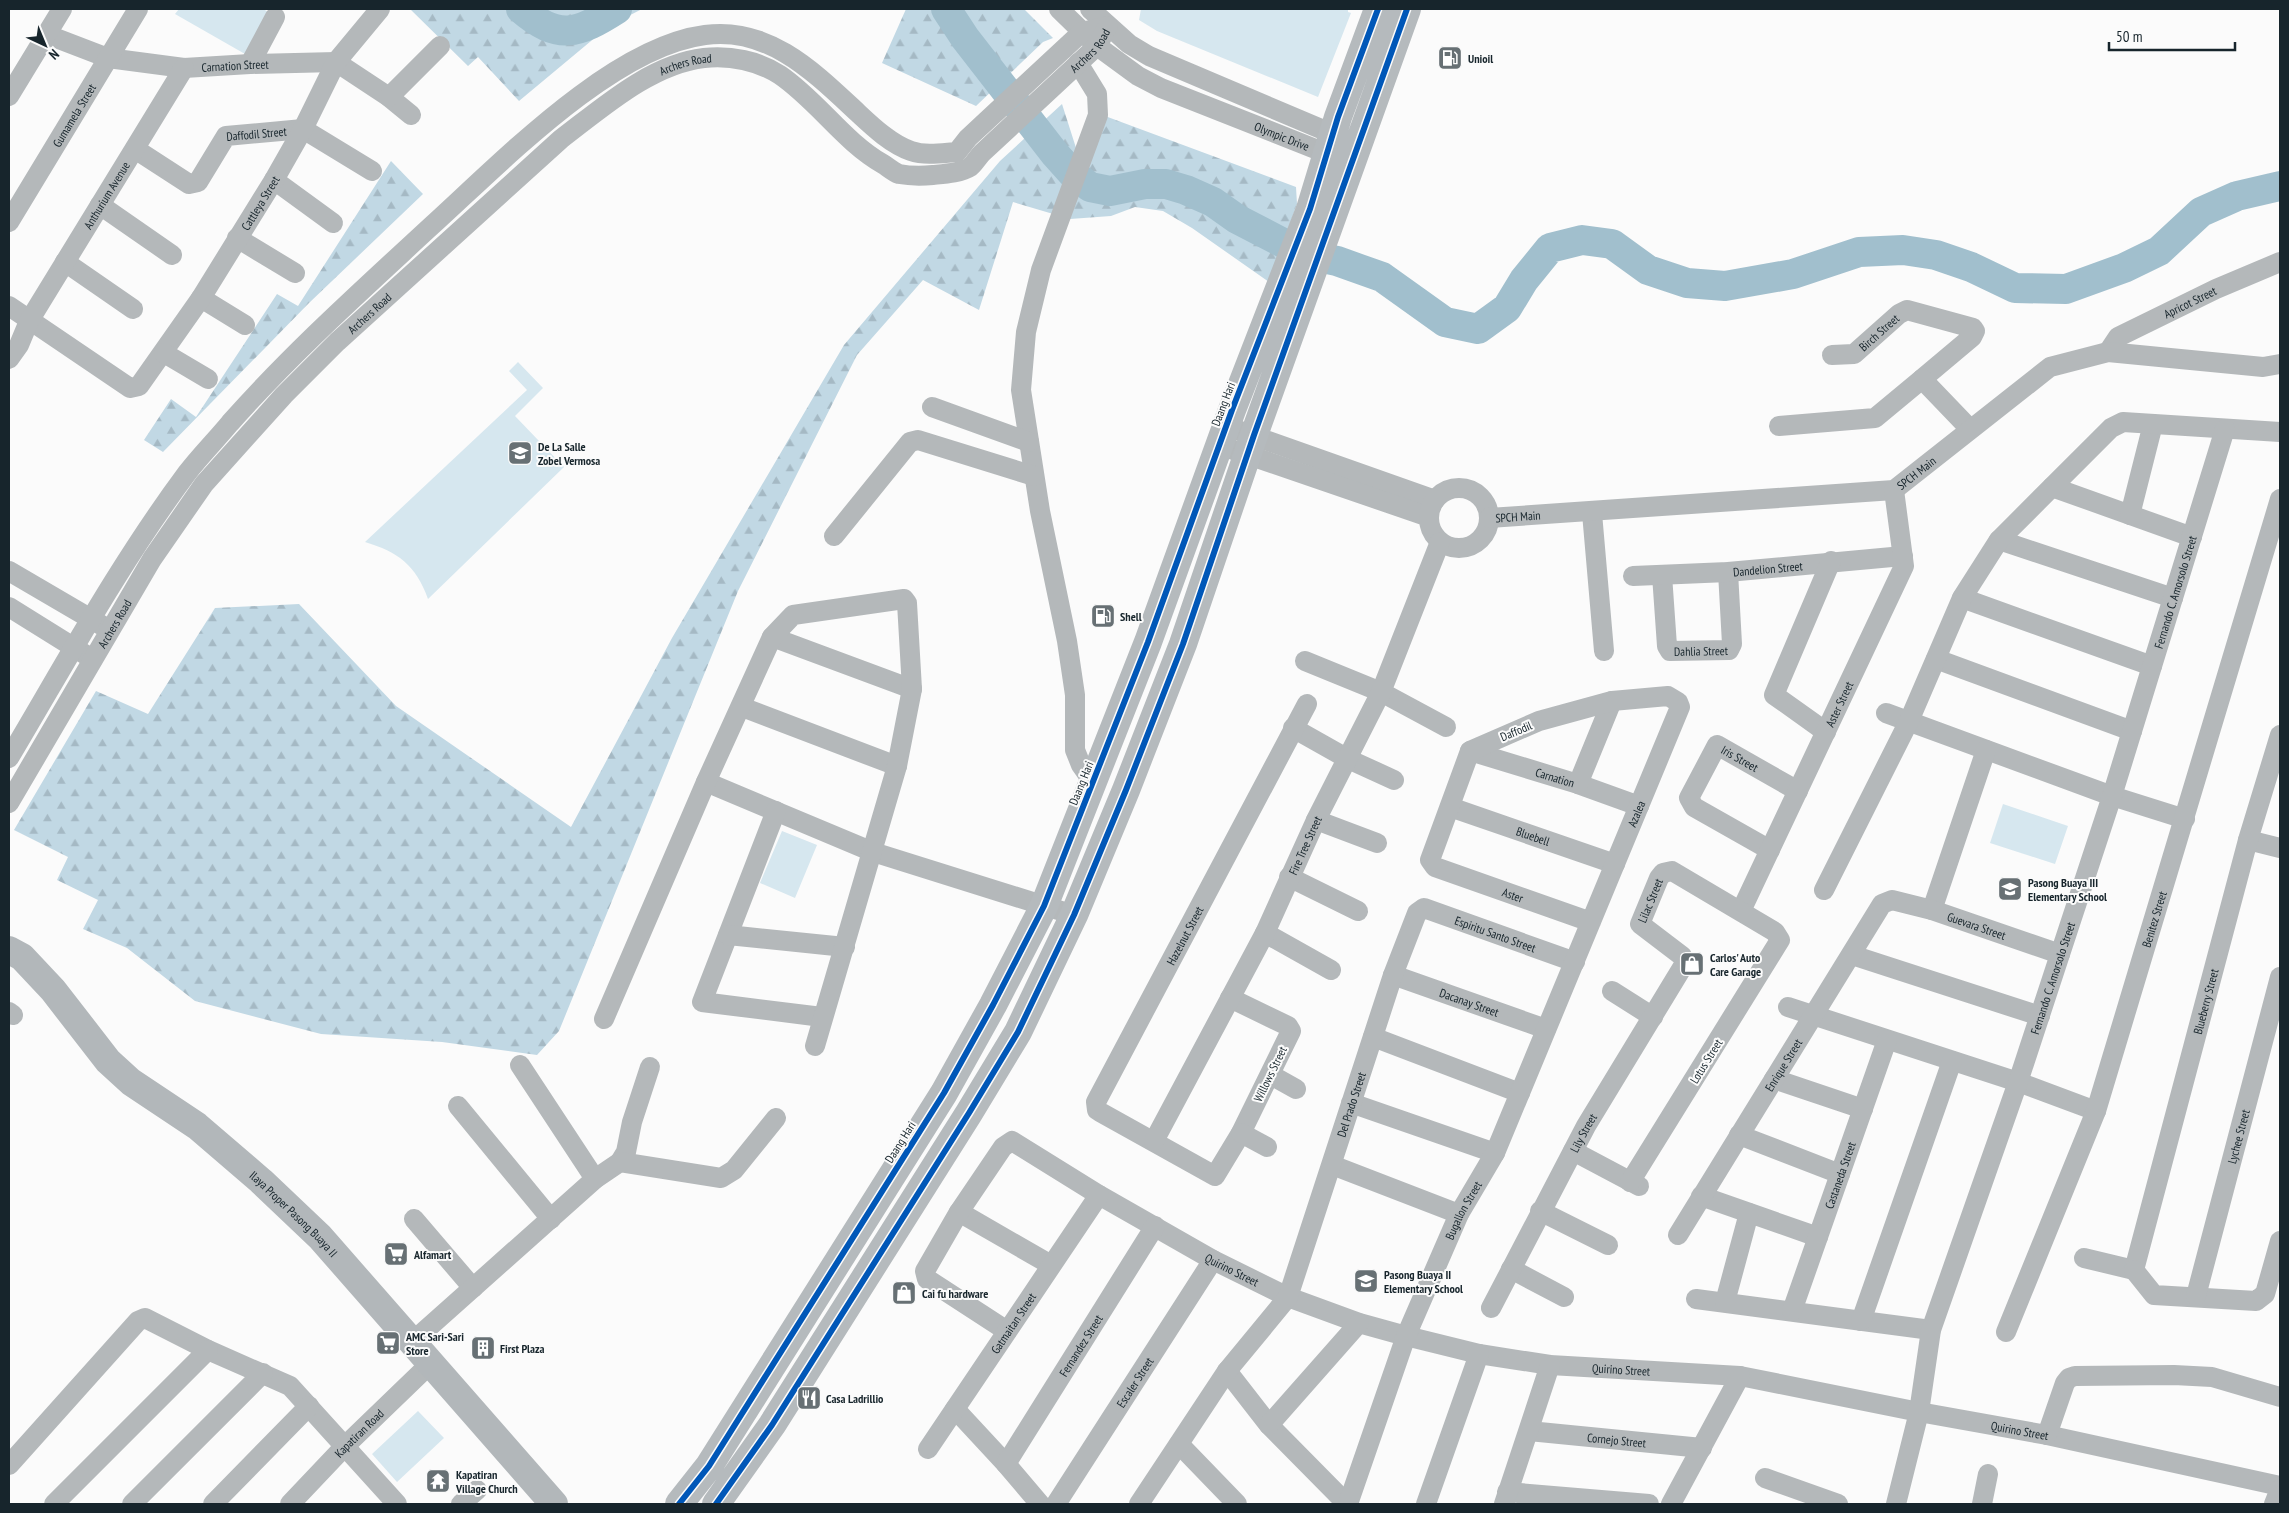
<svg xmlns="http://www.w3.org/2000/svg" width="2289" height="1513" font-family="'PT Sans Narrow',sans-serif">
<defs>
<pattern id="forest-firs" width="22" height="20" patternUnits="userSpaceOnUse" patternTransform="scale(1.25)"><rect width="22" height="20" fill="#c1d8e4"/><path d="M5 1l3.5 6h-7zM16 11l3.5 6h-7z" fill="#a5b9c4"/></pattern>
</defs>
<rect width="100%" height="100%" fill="#fbfbfb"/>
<path fill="#d6e7ef" d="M 179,9 L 263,9 L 270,13 L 245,54 L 175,14 Z
M 1141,9 L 1348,9 L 1348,12 L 1351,13 L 1318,97 L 1157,31 L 1139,20 Z
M 518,362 L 543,388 L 515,416 L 564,467 L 428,599 C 416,565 398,552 365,542 L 527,390 L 509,371 Z
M 2003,804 L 2068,826 L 2055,864 L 1990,843 Z
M 782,831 L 817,845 L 795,898 L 760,883 Z
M 418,1411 L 444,1438 L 397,1482 L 372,1454 Z"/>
<path fill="url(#forest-firs)" d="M 410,9 L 642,9 L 609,26 L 519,101 L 478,57 L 468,66 Z
M 906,9 L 1024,9 L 1053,38 L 1043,42 L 976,106 L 882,63 Z
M 1062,104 L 1077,151 L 1105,116 L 1296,187 L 1297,204 L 1269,282 L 1192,228 L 1163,211 L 1135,207 L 1111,216 L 1070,219 L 1013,202 L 979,310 L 923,280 L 857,355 L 738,591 L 559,1031 L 537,1055 L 442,1042 L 321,1034 L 195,1001 L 127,948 L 83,929 L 98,900 L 57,880 L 68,857 L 14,830 L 96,691 L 148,714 L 215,608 L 299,604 L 396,706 L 571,827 L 672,638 L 844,345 L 1000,161 Z
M 391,161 L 423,194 L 309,303 L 163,452 L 144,440 L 171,399 L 196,417 L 277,294 L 298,306 Z"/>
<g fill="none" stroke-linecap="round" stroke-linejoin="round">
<path stroke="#a1bfcd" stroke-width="30" d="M 521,9 C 558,41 578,34 617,9
M 946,9 L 965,38 L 1055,154 L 1072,173 L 1090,187 L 1110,191 L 1145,184 L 1166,184 L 1186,190 L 1213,202 L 1237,219 L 1287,245 L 1308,255 L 1337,261 L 1382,277 L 1445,322 L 1478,329 L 1507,308 L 1524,280 L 1550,248 L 1582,240 L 1612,244 L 1648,270 L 1687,283 L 1725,286 L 1793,274 L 1859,252 L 1903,250 L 1936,255 L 1971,267 L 2015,288 L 2066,289 L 2124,268 L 2159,251 L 2201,212 L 2237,196 L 2280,186"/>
<g stroke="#b4b8ba" stroke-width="20">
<path id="s1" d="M 1059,9 L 1097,46 L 1138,76 L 1161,88 L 1328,154 L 1339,153"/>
<path d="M 1090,9 L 1129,44 L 1149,56 L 1333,134 L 1343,142"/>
<path id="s2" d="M 48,35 L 108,58 L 184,68 L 250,64 L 336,62 L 389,97 L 411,115"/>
<path d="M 1078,63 L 1097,94 L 1098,115 L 1041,270 L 1026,332 L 1021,390 L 1040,511 L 1067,641 L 1075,695 L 1075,750 L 1081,765 L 1093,782"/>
<path d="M 250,64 L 275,17"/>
<path d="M 9,96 L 62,9"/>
<path d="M 389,97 L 440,46"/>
<path id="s3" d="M 135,149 L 189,184 L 198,182 L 226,136 L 303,129 L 372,171"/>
<path d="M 274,180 L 333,223"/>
<path d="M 100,205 L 172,255"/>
<path id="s4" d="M 9,222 L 138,9"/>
<path d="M 237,238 L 295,273"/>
<path d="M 65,262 L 133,309"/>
<path d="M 201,298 L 245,325"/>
<path id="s5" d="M 9,306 L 130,388 L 139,386 L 201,298 L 274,180 L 303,129 L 336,62 L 380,9"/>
<path id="s6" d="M 2108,352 L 2118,337 L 2216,289 L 2280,262"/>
<path d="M 164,353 L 208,379"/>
<path id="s7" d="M 1832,355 L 1854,354 L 1899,314 L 1907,310 L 1973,328 L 1975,331 L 1972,337 L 1922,379"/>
<path id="s8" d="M 9,359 L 19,345 L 29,321 L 184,68"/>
<path d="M 932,407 L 1029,442"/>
<path d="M 1226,426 L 1435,500"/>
<path d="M 1779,426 L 1875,418 L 1922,379 L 1970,429"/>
<path d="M 1219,445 L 1429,517"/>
<path d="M 2052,487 L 2192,537"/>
<circle cx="1459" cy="518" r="30"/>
<path d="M 1592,513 L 1604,651"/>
<path d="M 2130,515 L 2153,424"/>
<path id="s9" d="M 1489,518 L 1894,490 L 2050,367 L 2108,352 L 2263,367 L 2280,364"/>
<path d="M 834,536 L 910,442 L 918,440 L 1034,476"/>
<path d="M 1999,540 L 2173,598"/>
<path d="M 9,571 L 103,626"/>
<path id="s10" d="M 1662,575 L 1667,646 L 1670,651 L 1729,650 L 1732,644 L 1728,572"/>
<path id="s11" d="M 1633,576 L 1728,572 L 1903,556"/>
<path d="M 1962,598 L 2152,666"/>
<path d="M 9,607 L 86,655"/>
<path d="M 772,637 L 912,689"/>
<path d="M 1936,659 L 2132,731"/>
<path d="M 1305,661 L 1381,692 L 1446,727"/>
<path d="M 742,707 L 897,766"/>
<path d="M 1886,713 L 2112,796 L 2185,819"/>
<path d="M 1293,728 L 1348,759 L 1394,780"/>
<path d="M 1826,732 L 1774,695 L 1831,561"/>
<path id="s12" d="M 1470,751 L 1578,784 L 1639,806"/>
<path d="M 9,758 C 66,662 120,563 187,473 C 200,456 216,440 230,423 C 292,353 360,292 428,229 C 498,166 611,47 705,35 C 769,26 815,73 858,113 C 873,127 891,144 911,151 C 926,156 942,153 957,152 L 968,138 L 1082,32 L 1108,26"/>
<path d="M 706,782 L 873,852 L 1074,915"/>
<path d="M 1578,784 L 1612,701"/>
<path id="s13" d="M 9,803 L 152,559 L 204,484 L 284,395 L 337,342 L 561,139 C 602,108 651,64 704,58 C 730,55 759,61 780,75 C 818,101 843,141 883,164 C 888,167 893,172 899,174 C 910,176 922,176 933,175 C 943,174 961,173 970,167 C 974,164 978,157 982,153 L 1097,46 L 1108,26"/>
<path id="s14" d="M 1450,807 L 1615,864"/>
<path d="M 776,811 L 702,1002 L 822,1017"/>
<path d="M 1316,820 L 1377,843"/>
<path d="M 2248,840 L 2280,848"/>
<path id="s15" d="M 1770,850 L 1694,807 L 1689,798 L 1717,745 L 1798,791"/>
<path d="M 1289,877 L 1358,911"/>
<path d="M 1824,890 L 1909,721 L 1962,598 L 1999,540 L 2111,428 L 2123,422 L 2280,432"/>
<path d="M 1932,910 L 1986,750"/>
<path id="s16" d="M 1741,911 L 1904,566 L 1894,490"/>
<path d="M 1265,933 L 1331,970"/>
<path d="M 728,935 L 845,947"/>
<path d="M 1852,955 L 2040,1016"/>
<path id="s17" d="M 1393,975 L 1546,1029"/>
<path d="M 1612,991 L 1653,1017"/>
<path id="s18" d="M 1230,998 L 1288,1026 L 1291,1031 L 1241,1133 L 1215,1176 L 1100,1112 L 1097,1110 L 1096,1102 L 1307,704"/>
<path d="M 1788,1007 L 2018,1082 L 2096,1111"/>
<path d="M 9,1012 L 13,1015"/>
<path d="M 604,1019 L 706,782 L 772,637 L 793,615 L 904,599 L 907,603 L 912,689 L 897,766 L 815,1046"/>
<path d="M 1373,1037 L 1520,1093"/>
<path d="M 520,1065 L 595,1179"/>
<path d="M 1271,1075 L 1296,1089"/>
<path d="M 1774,1079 L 1863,1109"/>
<path d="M 1351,1103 L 1495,1153"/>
<path d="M 458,1106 L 551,1219"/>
<path d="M 1241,1133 L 1267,1147"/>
<path d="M 1739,1135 L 1840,1174"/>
<path id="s19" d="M 1154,1141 L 1265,933 L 1316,820 L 1381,692 L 1440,542"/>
<path d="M 1573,1151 L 1639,1186"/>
<path d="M 620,1162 L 626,1152 L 632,1122 L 650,1067"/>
<path d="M 1332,1165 L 1459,1214"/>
<path d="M 1701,1196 L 1818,1237"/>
<path d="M 1540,1211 L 1608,1245"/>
<path d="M 959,1212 L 1051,1265"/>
<path d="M 414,1219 L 473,1288"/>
<path id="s20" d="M 1678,1235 L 1882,904 L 1892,900 L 1932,910 L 2060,954"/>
<path d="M 2084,1258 L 2134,1270"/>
<path d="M 1511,1269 L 1564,1297"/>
<path id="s21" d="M 2134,1270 L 2248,840 L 2280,735"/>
<path d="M 2134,1270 L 2154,1295 L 2256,1301 L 2265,1294 L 2280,1241"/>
<path id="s22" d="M 2196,1296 L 2280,977"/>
<path d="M 1696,1299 L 1931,1330"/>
<path d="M 1725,1302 L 1749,1213"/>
<path id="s23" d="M 1491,1308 L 1586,1126 L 1685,963 L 1682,956 L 1640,924 L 1659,878 L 1663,873 L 1672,871 L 1775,932 L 1780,940 L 1630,1182"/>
<path id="s24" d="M 1792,1311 L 1887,1040"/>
<path d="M 1861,1321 L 1952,1061"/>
<path id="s25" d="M 1007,1331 L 927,1279 L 925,1271 L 959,1212 L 1003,1147 L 1012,1141 L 1099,1195 L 1213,1260 L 1288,1297 L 1359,1323 L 1406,1336 L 1479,1354 L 1550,1365 L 1740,1376 L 1919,1412 L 2047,1435 L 2280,1486"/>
<path id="s26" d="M 2006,1332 L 2096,1111 L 2280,499"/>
<path d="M 411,1343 L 595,1179 L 620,1162 L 721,1178 L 734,1170 L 776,1118"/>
<path d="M 1227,1371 L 1269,1425 L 1347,1504"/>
<path d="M 955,1409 L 1006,1464 L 1040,1504"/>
<path d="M 1269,1425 L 1359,1323"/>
<path id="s27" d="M 1529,1431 L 1702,1448"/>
<path d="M 2047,1435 L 2065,1383 L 2069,1378 L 2075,1376 L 2174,1375 L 2212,1377 L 2280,1397"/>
<path d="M 1179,1444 L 1237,1504"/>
<path id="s28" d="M 928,1449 L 1099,1195"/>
<path id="s29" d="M 1006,1464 L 1155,1226"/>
<path d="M 9,1465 L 138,1321 L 145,1318 L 208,1350 L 290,1386 L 397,1504"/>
<path d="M 1765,1478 L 1838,1504"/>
<path d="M 1507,1492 L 1649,1504"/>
<path d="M 54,1504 L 208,1350"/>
<path d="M 132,1504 L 263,1373"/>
<path d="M 213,1504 L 309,1406"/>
<path id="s30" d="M 290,1504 L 345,1446 L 430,1364"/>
<path d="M 461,1504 L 477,1490"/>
<path id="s31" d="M 1056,1504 L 1213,1260"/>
<path id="s32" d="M 1139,1504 L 1227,1371 L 1288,1297 L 1393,975 L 1417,913 L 1424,908 L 1575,962"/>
<path id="s33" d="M 1348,1504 L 1406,1336 L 1459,1214 L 1495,1153 L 1680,707 L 1678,702 L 1668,696 L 1612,701 L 1539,721 L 1470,751 L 1430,860 L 1435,867 L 1591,922"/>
<path d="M 1426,1504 L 1479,1354"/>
<path d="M 1504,1504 L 1550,1365"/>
<path d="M 1671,1504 L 1740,1376"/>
<path id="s34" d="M 1896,1504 L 1919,1412 L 1931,1330 L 2018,1082 L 2112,796 L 2225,429"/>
<path d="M 1982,1504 L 1988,1474"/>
<path d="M 2274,1504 L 2280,1489"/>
</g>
<path stroke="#b2b7ba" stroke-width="28" id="s35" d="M 9,950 L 22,957 L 53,990 L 108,1061 L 131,1082 L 197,1126 L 261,1181 L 320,1237 L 554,1504"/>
<path stroke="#b5babd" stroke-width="28" d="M 679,1504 L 709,1466 L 944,1093 L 993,1005 L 1044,906 L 1148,642 L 1232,410 L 1310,209 L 1338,117 L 1378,9
M 716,1504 L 772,1425 L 969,1113 L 1018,1032 L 1074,915 L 1126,790 L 1183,644 L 1254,435 L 1407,9"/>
<defs>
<path id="cycleway" d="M 679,1504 L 709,1466 L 944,1093 L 993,1005 L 1044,906 L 1148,642 L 1232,410 L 1310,209 L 1338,117 L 1378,9
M 716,1504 L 772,1425 L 969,1113 L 1018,1032 L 1074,915 L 1126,790 L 1183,644 L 1254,435 L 1407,9"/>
</defs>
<use href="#cycleway" stroke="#fbfbfb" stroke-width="9"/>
<use href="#cycleway" stroke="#0057b8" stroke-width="6"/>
</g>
<defs>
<symbol id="fuel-square" viewBox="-11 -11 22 22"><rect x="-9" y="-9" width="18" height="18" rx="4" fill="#677074" stroke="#fbfbfb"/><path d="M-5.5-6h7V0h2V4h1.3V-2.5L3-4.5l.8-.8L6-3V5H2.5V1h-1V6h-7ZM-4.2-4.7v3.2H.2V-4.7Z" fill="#fff"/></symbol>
<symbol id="school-square" viewBox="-11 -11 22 22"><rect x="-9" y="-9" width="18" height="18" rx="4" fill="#677074" stroke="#fbfbfb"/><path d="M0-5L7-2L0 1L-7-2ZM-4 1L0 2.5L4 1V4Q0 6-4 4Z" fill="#fff"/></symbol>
<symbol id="shop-square" viewBox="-11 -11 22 22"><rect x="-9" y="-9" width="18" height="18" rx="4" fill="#677074" stroke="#fbfbfb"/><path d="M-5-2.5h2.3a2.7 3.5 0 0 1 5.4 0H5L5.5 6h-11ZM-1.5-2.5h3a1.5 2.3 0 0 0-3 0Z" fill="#fff"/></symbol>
<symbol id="supermarket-square" viewBox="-11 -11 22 22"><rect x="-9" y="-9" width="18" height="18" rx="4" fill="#677074" stroke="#fbfbfb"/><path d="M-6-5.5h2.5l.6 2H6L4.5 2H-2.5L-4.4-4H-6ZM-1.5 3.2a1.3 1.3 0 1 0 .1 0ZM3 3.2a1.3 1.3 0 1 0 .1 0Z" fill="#fff"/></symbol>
<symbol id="building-square" viewBox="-11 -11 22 22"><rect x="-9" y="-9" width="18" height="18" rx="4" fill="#677074" stroke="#fbfbfb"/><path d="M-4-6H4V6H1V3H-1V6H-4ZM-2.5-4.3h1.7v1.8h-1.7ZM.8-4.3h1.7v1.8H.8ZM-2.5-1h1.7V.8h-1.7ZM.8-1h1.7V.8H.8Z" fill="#fff"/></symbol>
<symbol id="restaurant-square" viewBox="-11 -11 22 22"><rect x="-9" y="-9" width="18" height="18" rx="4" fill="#677074" stroke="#fbfbfb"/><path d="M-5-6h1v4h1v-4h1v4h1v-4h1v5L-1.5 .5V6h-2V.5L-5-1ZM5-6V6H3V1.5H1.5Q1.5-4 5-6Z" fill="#fff"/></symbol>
<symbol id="temple-square" viewBox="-11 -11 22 22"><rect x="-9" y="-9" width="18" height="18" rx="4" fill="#677074" stroke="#fbfbfb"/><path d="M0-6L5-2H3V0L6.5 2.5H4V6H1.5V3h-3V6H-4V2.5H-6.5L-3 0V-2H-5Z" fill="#fff"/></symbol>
</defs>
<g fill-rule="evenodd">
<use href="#fuel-square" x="1436" y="44" width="28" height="28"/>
<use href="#school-square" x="506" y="439" width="28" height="28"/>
<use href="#fuel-square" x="1089" y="602" width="28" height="28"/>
<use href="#school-square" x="1996" y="875" width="28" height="28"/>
<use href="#shop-square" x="1678" y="950" width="28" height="28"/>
<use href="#supermarket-square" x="382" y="1240" width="28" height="28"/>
<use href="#school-square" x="1352" y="1267" width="28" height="28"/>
<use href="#shop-square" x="890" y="1279" width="28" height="28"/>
<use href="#supermarket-square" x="374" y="1329" width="28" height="28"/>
<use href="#building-square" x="469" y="1334" width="28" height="28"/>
<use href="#restaurant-square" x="795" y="1384" width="28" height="28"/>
<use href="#temple-square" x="424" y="1467" width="28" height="28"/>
</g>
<g text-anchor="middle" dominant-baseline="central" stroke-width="4" stroke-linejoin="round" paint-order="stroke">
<g font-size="12" fill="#17252c" stroke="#fbfbfb">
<text stroke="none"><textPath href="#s13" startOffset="1512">Archers Road</textPath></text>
<text stroke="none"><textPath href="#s2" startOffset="192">Carnation Street</textPath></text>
<text stroke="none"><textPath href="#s13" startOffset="1018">Archers Road</textPath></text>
<text stroke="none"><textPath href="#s4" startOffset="125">Gumamela Street</textPath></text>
<text stroke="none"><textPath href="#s3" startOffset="158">Daffodil Street</textPath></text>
<text stroke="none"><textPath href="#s1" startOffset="260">Olympic Drive</textPath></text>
<text stroke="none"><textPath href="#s8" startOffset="191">Anthurium Avenue</textPath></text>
<text stroke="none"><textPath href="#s5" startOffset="375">Cattleya Street</textPath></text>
<text stroke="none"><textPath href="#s6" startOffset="98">Apricot Street</textPath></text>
<text stroke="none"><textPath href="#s13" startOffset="612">Archers Road</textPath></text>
<text stroke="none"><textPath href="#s7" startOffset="55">Birch Street</textPath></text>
<text transform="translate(1223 404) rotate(-69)">Daang Hari</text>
<text stroke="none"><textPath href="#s9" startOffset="434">SPCH Main</textPath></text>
<text stroke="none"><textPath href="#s9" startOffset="29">SPCH Main</textPath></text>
<text stroke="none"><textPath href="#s11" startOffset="135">Dandelion Street</textPath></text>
<text stroke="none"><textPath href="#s34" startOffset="955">Fernando C. Amorsolo Street</textPath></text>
<text stroke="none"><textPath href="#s13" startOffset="208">Archers Road</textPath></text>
<text stroke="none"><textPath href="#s10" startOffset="108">Dahlia Street</textPath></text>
<text stroke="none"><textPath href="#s16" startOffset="229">Aster Street</textPath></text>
<text transform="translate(1516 731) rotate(-23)">Daffodil</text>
<text stroke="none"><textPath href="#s15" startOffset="184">Iris Street</textPath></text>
<text stroke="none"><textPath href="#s12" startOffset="89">Carnation</textPath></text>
<text transform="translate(1081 783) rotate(-68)">Daang Hari</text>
<text stroke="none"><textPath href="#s33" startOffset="749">Azalea</textPath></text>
<text stroke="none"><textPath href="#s14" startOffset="88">Bluebell</textPath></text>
<text stroke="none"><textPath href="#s19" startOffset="332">Fire Tree Street</textPath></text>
<text stroke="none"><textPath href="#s33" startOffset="1296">Aster</textPath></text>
<text stroke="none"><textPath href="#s23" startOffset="482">Lilac Street</textPath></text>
<text stroke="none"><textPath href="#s26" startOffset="439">Benitez Street</textPath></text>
<text stroke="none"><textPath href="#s20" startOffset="488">Guevara Street</textPath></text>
<text stroke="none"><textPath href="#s32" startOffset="745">Espiritu Santo Street</textPath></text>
<text stroke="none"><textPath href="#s18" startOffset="566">Hazelnut Street</textPath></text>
<text stroke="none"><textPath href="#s34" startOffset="550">Fernando C. Amorsolo Street</textPath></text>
<text stroke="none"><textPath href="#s17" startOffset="81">Dacanay Street</textPath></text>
<text stroke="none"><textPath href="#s21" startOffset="278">Blueberry Street</textPath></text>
<text transform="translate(1706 1061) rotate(-58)">Lotus Street</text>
<text stroke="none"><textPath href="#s20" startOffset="200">Enrique Street</textPath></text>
<text transform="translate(1270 1074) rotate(-64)">Willows Street</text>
<text stroke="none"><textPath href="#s32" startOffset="458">Del Prado Street</textPath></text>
<text stroke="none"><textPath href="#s23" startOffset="198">Lily Street</textPath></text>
<text stroke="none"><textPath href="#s22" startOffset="165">Lychee Street</textPath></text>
<text transform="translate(900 1142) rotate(-58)">Daang Hari</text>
<text stroke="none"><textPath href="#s24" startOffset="144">Castaneda Street</textPath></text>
<text stroke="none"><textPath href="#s33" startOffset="316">Bugallon Street</textPath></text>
<text stroke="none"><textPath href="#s35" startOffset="391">Ilaya Proper Pasong Buaya II</textPath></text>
<text stroke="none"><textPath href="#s25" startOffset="516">Quirino Street</textPath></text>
<text stroke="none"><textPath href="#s28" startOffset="152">Gatmaitan Street</textPath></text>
<text stroke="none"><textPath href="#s29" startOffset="140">Fernandez Street</textPath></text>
<text stroke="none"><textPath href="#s25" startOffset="921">Quirino Street</textPath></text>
<text stroke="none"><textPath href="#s31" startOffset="145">Escaler Street</textPath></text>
<text stroke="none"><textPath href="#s25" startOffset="1325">Quirino Street</textPath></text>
<text stroke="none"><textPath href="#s30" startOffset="99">Kapatiran Road</textPath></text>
<text stroke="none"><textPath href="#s27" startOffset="88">Cornejo Street</textPath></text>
</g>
<g font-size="12" font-weight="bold" fill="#17252c" stroke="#fbfbfb" text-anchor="start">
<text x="1468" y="58">Unioil</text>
<text x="538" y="446">De La Salle<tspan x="538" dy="14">Zobel Vermosa</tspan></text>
<text x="1120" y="616">Shell</text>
<text x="2028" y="882">Pasong Buaya III<tspan x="2028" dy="14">Elementary School</tspan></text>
<text x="1710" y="957">Carlos' Auto<tspan x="1710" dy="14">Care Garage</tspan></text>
<text x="414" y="1254">Alfamart</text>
<text x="1384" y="1274">Pasong Buaya II<tspan x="1384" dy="14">Elementary School</tspan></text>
<text x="922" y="1293">Cai fu hardware</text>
<text x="406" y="1336">AMC Sari-Sari<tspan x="406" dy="14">Store</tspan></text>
<text x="500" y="1348">First Plaza</text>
<text x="826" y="1398">Casa Ladrillio</text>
<text x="456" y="1474">Kapatiran<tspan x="456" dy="14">Village Church</tspan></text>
</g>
</g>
<rect width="2289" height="1513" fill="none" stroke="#17252c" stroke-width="20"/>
<g transform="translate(45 45) rotate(136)" stroke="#fbfbfb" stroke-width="4" paint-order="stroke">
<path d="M0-4L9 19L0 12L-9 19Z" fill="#17252c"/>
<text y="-8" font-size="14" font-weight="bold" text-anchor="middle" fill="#17252c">N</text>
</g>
<path d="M2109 42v8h126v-8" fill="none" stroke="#17252c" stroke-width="2.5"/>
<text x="2116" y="42" font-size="15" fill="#17252c" stroke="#fbfbfb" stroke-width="4" paint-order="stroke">50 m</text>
</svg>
